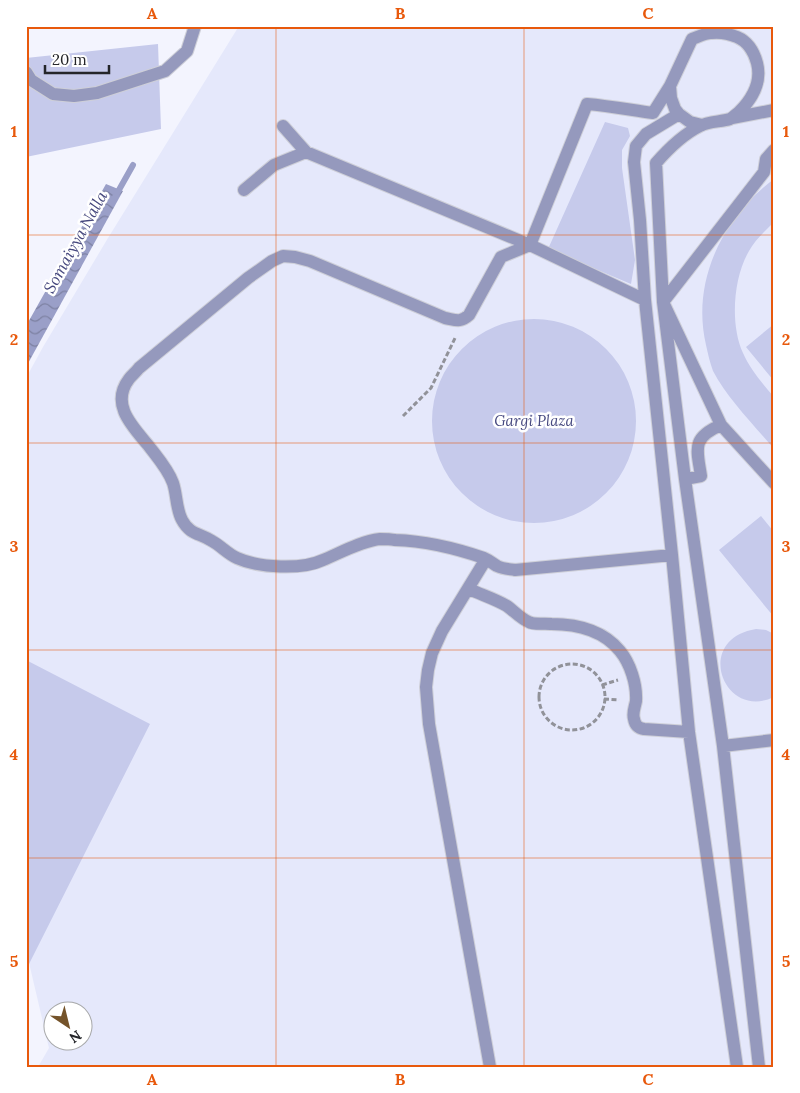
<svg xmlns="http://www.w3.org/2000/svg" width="800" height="1093" font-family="Lora,serif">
<defs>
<pattern id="water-waves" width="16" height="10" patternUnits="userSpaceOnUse" patternTransform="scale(1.25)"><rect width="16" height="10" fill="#9a9fc8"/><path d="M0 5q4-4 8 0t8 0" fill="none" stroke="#7d81a2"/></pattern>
</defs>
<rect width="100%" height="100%" fill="#f3f4fe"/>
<path fill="#e5e8fb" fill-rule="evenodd" d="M 239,26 L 774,26 L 774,1067 L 38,1067 L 49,1048 L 26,950 L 26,378 L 43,347 L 108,238 ZM 52,1010 L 82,1010 L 82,1040 L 52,1040 Z"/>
<path fill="#c6caeb" d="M 158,44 L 161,129 L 26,157 L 26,58 Z
M 605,122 L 628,128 L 630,136 L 622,150 L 622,168 L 635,260 L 631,284 L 548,249 Z
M 774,179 L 774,222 C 765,231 755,240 749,251 C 733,278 730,325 743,353 C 750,369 762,383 774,397 L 774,449 C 754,425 727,398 713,371 C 710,363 708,354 706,345 C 691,281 723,217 774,179 Z
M432 421a102 102 0 1 1 204 0a102 102 0 1 1-204 0Z
M 774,324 L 774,381 L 746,347 Z
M 761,516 L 774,532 L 774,617 L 719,550 Z
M 756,629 L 766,630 L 774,634 L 774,697 C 723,721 693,639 756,629 Z
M 26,660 L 150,724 L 29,964 L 26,950 Z"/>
<path fill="url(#water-waves)" d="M 106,184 L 123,191 L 26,367 L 26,326 Z"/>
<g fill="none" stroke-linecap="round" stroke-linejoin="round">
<path stroke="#9a9fc8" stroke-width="6" d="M 115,197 L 133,165"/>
<defs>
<path id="minor" d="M 26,72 L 31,80 L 53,94 L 74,96 L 97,93 L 165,71 L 187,51 L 195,26
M 670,86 L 653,113 C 631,110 610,106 587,104 L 530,245 L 501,257 L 469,315 C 460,323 456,320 445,318 L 310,261 L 295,257 L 283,256 L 272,261 L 248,278 L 139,368 C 136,372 132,375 129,379 C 110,404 132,426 148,445 C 157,457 168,469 173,483 C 177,495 176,509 182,520 C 190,535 200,533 212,541 C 221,546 228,554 237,558 C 259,568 302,570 323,560 C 340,553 361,541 380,539 C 384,539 390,539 395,540 C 425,541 455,548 484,558 C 489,560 492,563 497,566 C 503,569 509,569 515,570 L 672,555
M 679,114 L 646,134 L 636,146 L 634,162 L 640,220 L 645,300 L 672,555 L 689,732 L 737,1067
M 732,118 L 774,110
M 702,125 L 690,122 L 679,114 L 675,109 L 671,98 L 670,86 L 692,39 C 698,37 705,33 711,33 C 719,32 730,34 737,37 C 749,42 754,52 757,63 C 762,82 752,99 739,112 C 736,114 734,117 730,119 C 721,122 709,121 700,126 C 682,135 669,148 656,163 L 663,302 L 685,479 L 723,746 L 759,1067
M 283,126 L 306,152
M 774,150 L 766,159 L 764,172 L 663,302 L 721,425 L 774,483
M 244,190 L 274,165 L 306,152 L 530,245 L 645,300
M 685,479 L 701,476 C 697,449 691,438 721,425
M 486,559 L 442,631 L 432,653 L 428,670 L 426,687 L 429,724 L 490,1067
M 469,589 C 482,595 495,599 507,606 C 514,611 521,619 529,622 C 534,625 545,623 551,624 C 577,624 603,630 620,651 C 630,663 637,684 636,701 C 635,707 632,713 634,719 C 635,725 638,728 644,729 L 689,732
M 723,746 L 774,740"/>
</defs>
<use href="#minor" stroke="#cecfd8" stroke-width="14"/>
<path stroke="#919299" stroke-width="3" stroke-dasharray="5 2.5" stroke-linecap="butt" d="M 403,416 L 431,388 L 456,336
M539 697a33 33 0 1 1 66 0a33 33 0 1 1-66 0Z
M 602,685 L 618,680
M 604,699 L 619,700"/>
<use href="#minor" stroke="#9599bd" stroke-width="12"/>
</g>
<path fill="none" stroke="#e8590c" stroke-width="1" stroke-opacity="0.55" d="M 276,26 L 276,1067M 524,26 L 524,1067M 26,235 L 774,235M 26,443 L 774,443M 26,650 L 774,650M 26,858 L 774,858"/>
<g text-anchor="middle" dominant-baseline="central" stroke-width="5" stroke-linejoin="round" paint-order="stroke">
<g font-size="15" font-style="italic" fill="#474a81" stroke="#fff">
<text x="534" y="420">Gargi Plaza</text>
</g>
<g font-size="16" font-style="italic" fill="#45477d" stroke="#fff">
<text transform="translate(75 242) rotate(-61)">Somaiyya Nalla</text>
</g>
</g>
<rect width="800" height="1093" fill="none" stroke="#ffffff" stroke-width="55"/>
<g transform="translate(68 1026) rotate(145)"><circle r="24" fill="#ffffff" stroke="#a7a8a9"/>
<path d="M0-4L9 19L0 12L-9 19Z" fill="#74532a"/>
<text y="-8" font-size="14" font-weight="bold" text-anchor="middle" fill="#242529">N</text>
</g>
<path d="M45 65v8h64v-8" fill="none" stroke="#242529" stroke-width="2.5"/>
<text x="52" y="65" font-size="15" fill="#242529" stroke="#ffffff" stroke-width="4" paint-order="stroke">20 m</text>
<rect x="28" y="28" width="744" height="1038" fill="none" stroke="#e8590c" stroke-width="2"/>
<g font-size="16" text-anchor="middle" font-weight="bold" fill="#e8590c">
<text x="152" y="19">A</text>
<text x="400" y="19">B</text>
<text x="648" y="19">C</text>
<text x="14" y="137">1</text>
<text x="786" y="137">1</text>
<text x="14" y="345">2</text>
<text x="786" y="345">2</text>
<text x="14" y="552">3</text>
<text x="786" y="552">3</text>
<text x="14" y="760">4</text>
<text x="786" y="760">4</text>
<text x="14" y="967">5</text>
<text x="786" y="967">5</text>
<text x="152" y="1085">A</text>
<text x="400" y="1085">B</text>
<text x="648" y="1085">C</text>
</g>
</svg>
